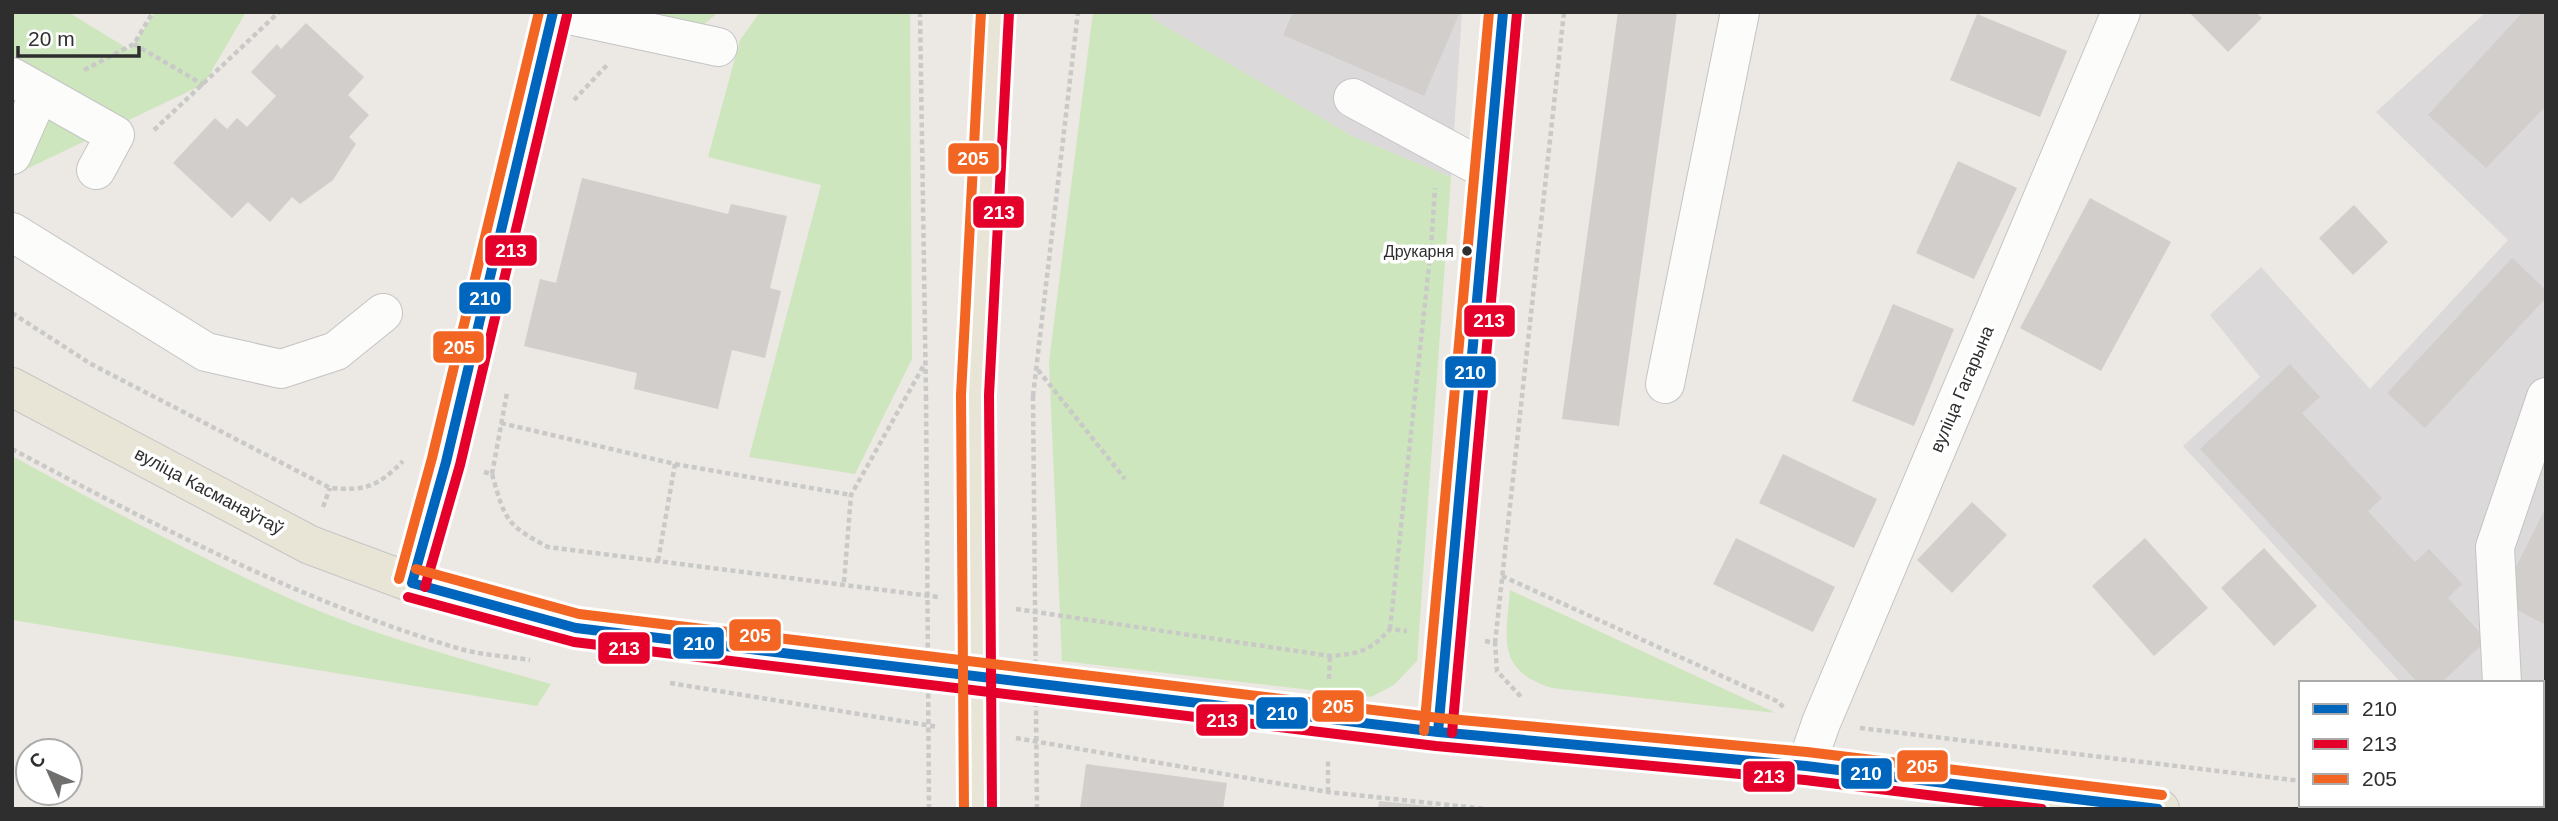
<svg xmlns="http://www.w3.org/2000/svg" width="2558" height="821" font-family="Helvetica,sans-serif">
<rect width="100%" height="100%" fill="#ece8e4"/>
<path fill="#dcd9db" d="M 1153,12 L 1462,12 L 1451,177 L 1352,136 L 1152,19 Z
M 2486,12 L 2546,12 L 2546,786 L 2542,786 L 2542,683 L 2401,683 L 2183,446 L 2260,377 L 2210,315 L 2261,267 L 2370,389 L 2508,240 L 2376,112 Z"/>
<path fill="#cee6be" d="M 12,12 L 68,12 L 130,50 L 155,12 L 246,12 L 204,84 L 12,176 Z
M 659,12 L 719,12 L 699,28 L 669,22 Z
M 760,12 L 910,12 L 912,359 L 855,474 L 749,457 L 821,185 L 708,157 L 740,40 Z
M 1093,12 L 1153,12 L 1153,19 L 1352,136 L 1451,177 L 1417,661 L 1394,685 L 1371,697 L 1062,661 L 1049,362 Z
M 12,456 C 107,508 203,560 302,604 C 382,638 468,661 551,684 L 537,706 L 12,620 Z
M 1510,590 L 1776,713 L 1552,688 C 1496,670 1506,640 1510,590 Z"/>
<path fill="#d1cecb" d="M 1293,12 L 1460,12 L 1424,96 L 1283,35 Z
M 1618,12 L 1677,12 L 1619,426 L 1562,419 Z
M 2189,12 L 2256,12 L 2262,18 L 2228,52 Z
M 2523,12 L 2546,12 L 2546,106 L 2486,168 L 2428,115 Z
M 1977,14 L 2067,51 L 2040,117 L 1950,80 Z
M 306,23 L 364,77 L 348,95 L 369,115 L 349,137 L 356,144 L 333,180 L 300,204 L 292,197 L 270,222 L 248,202 L 232,218 L 173,163 L 215,118 L 227,129 L 237,118 L 247,127 L 276,96 L 251,72 L 277,44 L 281,49 Z
M 1958,161 L 2017,188 L 1974,279 L 1916,253 Z
M 582,178 L 728,214 L 731,204 L 787,216 L 770,288 L 781,291 L 765,358 L 732,350 L 718,409 L 634,389 L 637,373 L 524,346 L 540,279 L 556,283 Z
M 2090,198 L 2171,242 L 2101,371 L 2020,328 Z
M 2354,205 L 2388,242 L 2353,275 L 2319,238 Z
M 2512,258 L 2546,290 L 2546,298 L 2425,428 L 2387,393 Z
M 1893,304 L 1954,329 L 1914,426 L 1852,401 Z
M 2290,364 L 2320,397 L 2302,413 L 2382,498 L 2368,511 L 2415,562 L 2429,549 L 2462,584 L 2448,598 L 2487,640 L 2441,683 L 2418,683 L 2200,449 Z
M 1783,454 L 1877,499 L 1854,548 L 1759,503 Z
M 1972,502 L 2007,535 L 1952,593 L 1917,560 Z
M 2546,507 L 2546,625 L 2512,607 L 2512,575 Z
M 1736,538 L 1835,587 L 1813,632 L 1713,584 Z
M 2145,538 L 2208,608 L 2154,656 L 2092,586 Z
M 2264,548 L 2317,606 L 2274,646 L 2221,588 Z
M 1086,764 L 1227,783 L 1223,809 L 1080,809 Z
M 1379,801 L 1439,807 L 1439,809 L 1378,809 Z"/>
<g fill="none" stroke-linecap="round" stroke-linejoin="round">
<defs>
<path id="minor" d="M 555,12 L 718,47
M 12,77 L 115,135 L 96,170
M 1353,98 L 1488,171
M 12,155 L 39,94
M 12,232 L 206,352 L 281,369 L 336,351 L 383,313
M 1665,384 L 1740,12
M 2502,683 L 2495,547 L 2546,397
M 1806,766 L 1821,723 L 2121,12
M 2508,809 L 2508,805"/>
<path id="major" d="M 12,387 L 310,545 L 412,583 L 576,628 L 1438,732 L 1806,766 L 2160,809
M 975,395 L 995,12
M 412,583 L 446,462 L 553,12
M 1438,732 L 1503,12"/>
</defs>
<use href="#minor" stroke="#c5c4c5" stroke-width="40"/>
<use href="#major" stroke="#c6c5c4" stroke-width="40"/>
<path stroke="#c9c9c8" stroke-width="4.5" stroke-dasharray="5 3.5" stroke-linecap="butt" d="M 920,12 L 926,396
M 134,44 L 204,85
M 84,70 L 134,44 L 153,12
M 574,100 L 609,63
M 154,130 L 279,12
M 12,313 L 91,364 L 330,488 C 366,491 377,487 403,461
M 1038,370 L 1125,479
M 1033,396 L 1078,12
M 501,423 L 675,464 L 658,561
M 12,449 C 156,526 300,601 457,648 C 480,655 506,656 530,660
M 675,464 L 851,495
M 484,472 L 492,474 C 505,520 506,525 548,547 L 938,597
M 492,474 L 507,393
M 323,507 L 330,488
M 1502,576 L 1779,702 L 1785,710
M 844,582 L 851,495 L 924,365
M 1016,609 L 1330,656 C 1359,654 1370,651 1390,629 L 1407,631
M 1390,629 L 1431,247 L 1435,188
M 1485,641 L 1495,643 L 1497,671 L 1522,698
M 1495,643 L 1564,12
M 1329,679 L 1330,656
M 670,683 L 938,727
M 1860,728 L 2301,781
M 1016,738 L 1328,792 L 1486,809
M 1328,792 L 1328,758"/>
<use href="#minor" stroke="#fcfcfb" stroke-width="38"/>
<use href="#major" stroke="#e8e4d6" stroke-width="38"/>
<defs>
<path id="major-bridge" d="M 975,395 L 978,809"/>
</defs>
<use href="#major-bridge" stroke="#c6c5c4" stroke-width="40" stroke-linecap="butt"/>
<path stroke="#c9c9c8" stroke-width="4.5" stroke-dasharray="5 3.5" stroke-linecap="butt" d="M 926,396 L 929,809
M 1033,396 L 1037,809"/>
<use href="#major-bridge" stroke="#e8e4d6" stroke-width="38"/>
<defs>
<path id="bus-1" d="M 412,583 L 576,628 L 1438,732 L 1806,766 L 2158,809
M 412,583 L 446,462 L 553,12
M 1438,732 L 1503,12"/>
<path id="bus-2" d="M 425,587 L 460,465 L 567,15
M 408,597 L 574,642 L 1436,746 L 1805,780 L 2042,809
M 1452,733 L 1517,13
M 992,809 L 989,395 L 1009,13"/>
<path id="bus-3" d="M 416,569 L 579,614 L 1439,718 L 1807,752 L 2162,795
M 399,579 L 432,458 L 539,12
M 1424,731 L 1489,12
M 964,809 L 961,395 L 981,12"/>
</defs>
<use href="#bus-1" stroke="#fff" stroke-width="16"/>
<use href="#bus-2" stroke="#fff" stroke-width="16"/>
<use href="#bus-3" stroke="#fff" stroke-width="16"/>
<use href="#bus-1" stroke="#0065bd" stroke-width="10"/>
<use href="#bus-2" stroke="#e4002b" stroke-width="10"/>
<use href="#bus-3" stroke="#f26522" stroke-width="10"/>
</g>
<circle fill="#2e2e2e" stroke="#fff" stroke-width="2.5" cx="1467" cy="251" r="6"/>
<g text-anchor="middle" dominant-baseline="central" stroke-width="7" stroke-linejoin="round" paint-order="stroke">
<g font-size="16" fill="#2e2e2e" stroke="#fff" text-anchor="end">
<text x="1454" y="251">Друкарня</text>
</g>
<g font-size="18" fill="#2e2e2e" stroke="#fff">
<text transform="translate(1962 389) rotate(-67)">вуліца Гагарына</text>
<text transform="translate(209 491) rotate(28)">вуліца Касманаўтаў</text>
</g>
</g>
<g stroke="#fff" stroke-width="2.5">
<rect x="947" y="142" width="53" height="33" rx="7" fill="#f26522"/>
<rect x="972" y="195" width="53" height="34" rx="7" fill="#e4002b"/>
<rect x="484" y="234" width="54" height="33" rx="7" fill="#e4002b"/>
<rect x="458" y="281" width="54" height="34" rx="7" fill="#0065bd"/>
<rect x="1463" y="304" width="53" height="34" rx="7" fill="#e4002b"/>
<rect x="432" y="330" width="53" height="34" rx="7" fill="#f26522"/>
<rect x="1444" y="355" width="53" height="34" rx="7" fill="#0065bd"/>
<rect x="728" y="618" width="54" height="34" rx="7" fill="#f26522"/>
<rect x="672" y="626" width="53" height="34" rx="7" fill="#0065bd"/>
<rect x="597" y="631" width="54" height="34" rx="7" fill="#e4002b"/>
<rect x="1311" y="689" width="54" height="34" rx="7" fill="#f26522"/>
<rect x="1255" y="696" width="54" height="34" rx="7" fill="#0065bd"/>
<rect x="1195" y="703" width="54" height="34" rx="7" fill="#e4002b"/>
<rect x="1896" y="749" width="53" height="34" rx="7" fill="#f26522"/>
<rect x="1840" y="757" width="53" height="33" rx="7" fill="#0065bd"/>
<rect x="1742" y="760" width="54" height="33" rx="7" fill="#e4002b"/>
</g>
<g font-size="19" text-anchor="middle" font-weight="bold" fill="#fff">
<text x="973" y="165">205</text>
<text x="999" y="219">213</text>
<text x="511" y="257">213</text>
<text x="485" y="305">210</text>
<text x="1489" y="327">213</text>
<text x="459" y="354">205</text>
<text x="1470" y="379">210</text>
<text x="755" y="642">205</text>
<text x="699" y="650">210</text>
<text x="624" y="655">213</text>
<text x="1338" y="713">205</text>
<text x="1282" y="720">210</text>
<text x="1222" y="727">213</text>
<text x="1922" y="773">205</text>
<text x="1866" y="780">210</text>
<text x="1769" y="783">213</text>
</g>
<rect width="2558" height="821" fill="none" stroke="#2e2e2e" stroke-width="28"/>
<rect x="2299" y="681" width="245" height="126" fill="#ffffff" stroke="#ababab" stroke-width="2"/>
<rect x="2313" y="704" width="35" height="10" fill="#0065bd" stroke="#ababab" stroke-width="2"/>
<text x="2362" y="716" font-size="21" fill="#2e2e2e">210</text>
<rect x="2313" y="739" width="35" height="10" fill="#e4002b" stroke="#ababab" stroke-width="2"/>
<text x="2362" y="751" font-size="21" fill="#2e2e2e">213</text>
<rect x="2313" y="774" width="35" height="10" fill="#f26522" stroke="#ababab" stroke-width="2"/>
<text x="2362" y="786" font-size="21" fill="#2e2e2e">205</text>
<g transform="translate(49 772) rotate(315)"><circle r="33" fill="#ffffff" stroke="#ababab" stroke-width="2"/>
<path d="M0-5L12 26L0 18L-12 26Z" fill="#706f6e"/>
<text y="-10" font-size="19" font-weight="bold" text-anchor="middle" fill="#2e2e2e">С</text>
</g>
<path d="M18 46v10h121v-10" fill="none" stroke="#2e2e2e" stroke-width="3.5"/>
<text x="28" y="46" font-size="21" fill="#2e2e2e" stroke="#ffffff" stroke-width="5" paint-order="stroke">20 m</text>
</svg>
